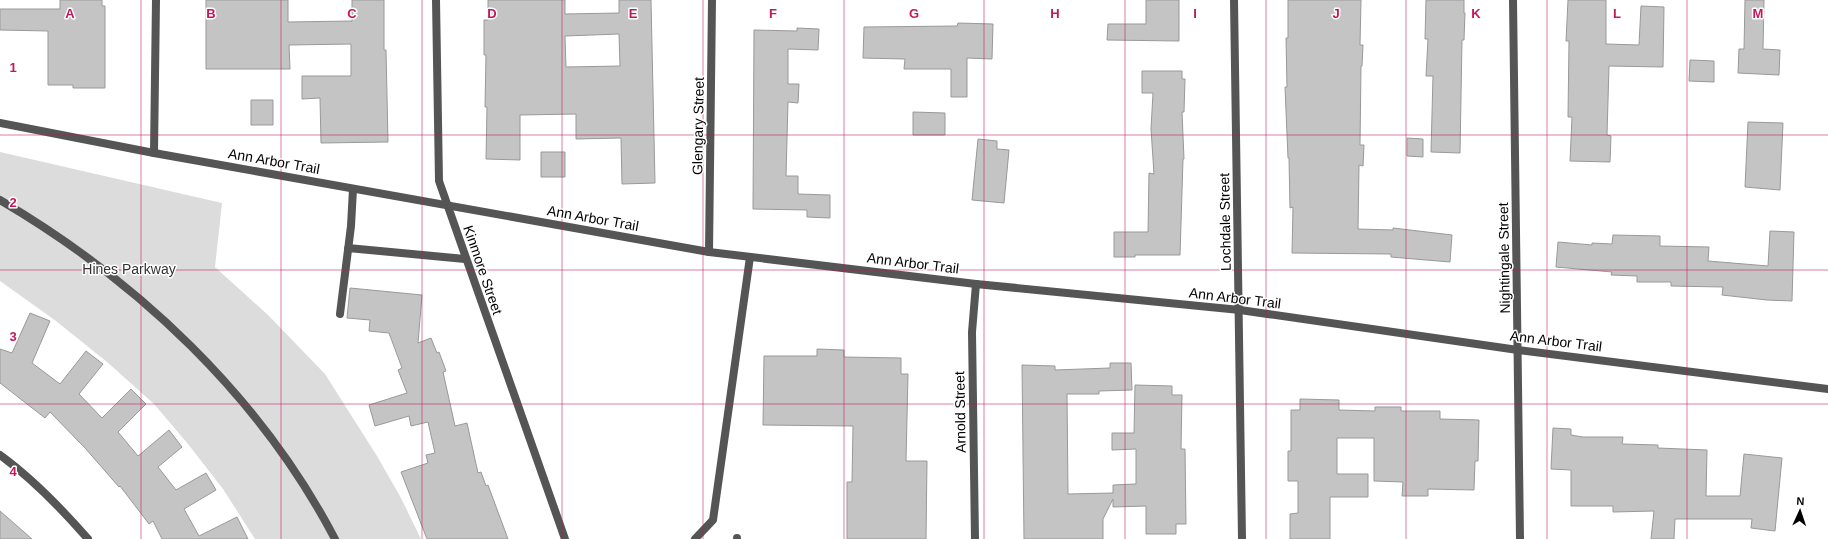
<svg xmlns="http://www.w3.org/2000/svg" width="1828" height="539" font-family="Arial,sans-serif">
<rect width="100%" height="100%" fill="#fff"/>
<path fill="#dcdcdc" d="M 0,152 L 222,203 L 215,267 L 268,315 L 325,374 L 377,456 L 401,498 L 421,539 L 255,539 L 223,489 L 188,444 L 154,404 L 107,362 L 56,321 L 0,281 Z"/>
<path fill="#c4c4c4" stroke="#999" fill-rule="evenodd" d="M 60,0 L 102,0 L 102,6 L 105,6 L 105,88 L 73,88 L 73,85 L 48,85 L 48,31 L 0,30 L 0,9 L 60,9 Z
M 206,0 L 288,0 L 288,22 L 352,21 L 352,0 L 384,0 L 384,50 L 386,50 L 388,142 L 321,143 L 320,98 L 302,99 L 302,76 L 351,76 L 351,44 L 289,45 L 290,69 L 206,69 Z
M 488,0 L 565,0 L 565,14 L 619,13 L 619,0 L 651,0 L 655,183 L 622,184 L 621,138 L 576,139 L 576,114 L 520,115 L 520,160 L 486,159 L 487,107 L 485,107 L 486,55 L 484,55 L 484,20 L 488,20 ZM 619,34 L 620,66 L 566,67 L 565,36 Z
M 1146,0 L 1179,0 L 1179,41 L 1107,40 L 1108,24 L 1146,24 Z
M 1288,0 L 1361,0 L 1360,45 L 1363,45 L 1362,66 L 1361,66 L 1360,145 L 1364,145 L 1363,166 L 1359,165 L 1358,229 L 1393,230 L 1393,228 L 1452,235 L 1450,262 L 1391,257 L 1391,254 L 1292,253 L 1293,207 L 1290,208 L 1289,158 L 1288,158 L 1285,87 L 1287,87 L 1286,38 L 1288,38 Z
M 1426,0 L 1464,0 L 1464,13 L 1465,13 L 1464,40 L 1462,40 L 1460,153 L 1431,152 L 1433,76 L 1426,76 L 1428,39 L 1425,39 Z
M 1568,0 L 1606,0 L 1606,44 L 1639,45 L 1641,6 L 1664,7 L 1663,67 L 1609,66 L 1607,135 L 1611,136 L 1610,162 L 1570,161 L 1572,117 L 1568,117 L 1569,41 L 1566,41 Z
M 1745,0 L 1764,0 L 1763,49 L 1780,50 L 1779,75 L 1738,73 L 1739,49 L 1744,49 Z
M 958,23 L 993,24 L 992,59 L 967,58 L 967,97 L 951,97 L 951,69 L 904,69 L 905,59 L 863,58 L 864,27 L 957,26 Z
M 797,28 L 819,29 L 818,50 L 788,49 L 788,84 L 799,84 L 798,103 L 788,102 L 786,176 L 798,176 L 798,194 L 830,195 L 830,218 L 807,217 L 807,210 L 753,209 L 754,30 L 797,31 Z
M 1690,60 L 1714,61 L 1714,82 L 1689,81 Z
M 1142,71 L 1182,71 L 1182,79 L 1185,79 L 1184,112 L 1182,112 L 1184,159 L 1183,159 L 1180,255 L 1135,255 L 1135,257 L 1114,257 L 1114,232 L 1148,232 L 1149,173 L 1154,174 L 1151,129 L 1153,93 L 1142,93 Z
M 251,100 L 273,100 L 273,125 L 251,125 Z
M 913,112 L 945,113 L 945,135 L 913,135 Z
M 1748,122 L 1783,123 L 1780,190 L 1745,187 Z
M 1407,138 L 1423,139 L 1423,157 L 1407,156 Z
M 978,139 L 997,141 L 997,149 L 1009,150 L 1004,203 L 972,200 Z
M 541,152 L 565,152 L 565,177 L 541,177 Z
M 1770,231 L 1794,232 L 1792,301 L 1767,300 L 1722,295 L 1723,287 L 1671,286 L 1671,282 L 1637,282 L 1637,276 L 1611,275 L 1612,272 L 1556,267 L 1558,242 L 1592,245 L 1592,243 L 1612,244 L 1613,235 L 1660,236 L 1660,246 L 1709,247 L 1708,261 L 1768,266 Z
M 350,288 L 422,295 L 418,343 L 431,338 L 437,353 L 439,352 L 446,371 L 443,372 L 455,426 L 467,423 L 478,473 L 481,472 L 486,486 L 488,485 L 508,539 L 427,539 L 401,472 L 428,463 L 426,455 L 435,453 L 428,422 L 411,426 L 409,416 L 375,426 L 369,405 L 407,393 L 398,370 L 402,368 L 389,333 L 369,331 L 370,320 L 347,318 Z
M 30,313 L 50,321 L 32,363 L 60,384 L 86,351 L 103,364 L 79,394 L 102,418 L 131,389 L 146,404 L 118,432 L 138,456 L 169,430 L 182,447 L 158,467 L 176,490 L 206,473 L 216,490 L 184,509 L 199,536 L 237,517 L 248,539 L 162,539 L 153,521 L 149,524 L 120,486 L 119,487 L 85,448 L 50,412 L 45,418 L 0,383 L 0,349 L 12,353 Z
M 817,349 L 844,350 L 844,357 L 901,358 L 901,374 L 908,374 L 906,461 L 927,461 L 926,539 L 847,539 L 847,482 L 852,482 L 853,426 L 763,425 L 764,356 L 817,356 Z
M 1110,363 L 1131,363 L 1132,390 L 1099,391 L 1099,394 L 1067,394 L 1068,494 L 1113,493 L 1113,485 L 1136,484 L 1136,449 L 1112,450 L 1112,433 L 1134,433 L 1135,385 L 1172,386 L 1172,395 L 1182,395 L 1181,449 L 1185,449 L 1186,524 L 1176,524 L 1176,534 L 1146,534 L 1146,506 L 1113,507 L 1113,499 L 1103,519 L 1103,539 L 1024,539 L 1022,365 L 1055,366 L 1055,370 L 1110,368 Z
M 1300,399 L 1339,400 L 1339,410 L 1375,411 L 1375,407 L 1401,407 L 1401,411 L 1440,411 L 1440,419 L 1479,420 L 1478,461 L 1475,461 L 1474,490 L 1428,489 L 1428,496 L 1402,496 L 1403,482 L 1374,481 L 1374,438 L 1337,438 L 1337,474 L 1368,474 L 1368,497 L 1330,497 L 1330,539 L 1290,539 L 1290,514 L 1298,513 L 1298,481 L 1288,481 L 1288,451 L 1291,451 L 1291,410 L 1300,410 Z
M 1553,428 L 1571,429 L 1571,435 L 1583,437 L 1623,437 L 1622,444 L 1658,445 L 1658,448 L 1707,450 L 1706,496 L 1740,496 L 1744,454 L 1782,458 L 1775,531 L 1751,528 L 1752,519 L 1675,519 L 1674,539 L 1651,539 L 1654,511 L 1613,512 L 1613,506 L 1571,506 L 1571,470 L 1551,469 Z
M 0,511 L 32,539 L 0,539 Z"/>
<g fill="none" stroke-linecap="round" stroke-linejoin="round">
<path stroke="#555" stroke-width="8" d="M 348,248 L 465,259
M 340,314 L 351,226 L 353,189
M 695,539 L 713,520 L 750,257
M 737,539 L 737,538"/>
<path stroke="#555" stroke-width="8" d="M 436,0 L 439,181 L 565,539
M 1234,0 L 1242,539
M 1513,0 L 1520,539
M 154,153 L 156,0
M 709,252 L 712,0
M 0,455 C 33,479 61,508 88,539
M 975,539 L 972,332 L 976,284"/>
<path stroke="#555" stroke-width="8" d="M 0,123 L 154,153 L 709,252 L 976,284 L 1240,310 L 1518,350 L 1828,389
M 0,200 C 138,281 260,396 335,539"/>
</g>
<path fill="none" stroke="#c2185b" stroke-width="1" stroke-opacity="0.55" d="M 141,0 L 141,539M 281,0 L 281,539M 422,0 L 422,539M 562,0 L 562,539M 703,0 L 703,539M 844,0 L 844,539M 984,0 L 984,539M 1125,0 L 1125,539M 1266,0 L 1266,539M 1406,0 L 1406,539M 1547,0 L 1547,539M 1687,0 L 1687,539M 0,135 L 1828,135M 0,270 L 1828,270M 0,404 L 1828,404"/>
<g text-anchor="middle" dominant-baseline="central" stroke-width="3" stroke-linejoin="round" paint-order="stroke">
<g font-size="14" fill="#000" stroke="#fff">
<text transform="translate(698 126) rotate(-89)">Glengary Street</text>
<text transform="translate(274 161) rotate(10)">Ann Arbor Trail</text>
<text transform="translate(593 218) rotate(10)">Ann Arbor Trail</text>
<text transform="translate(1225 222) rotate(-91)">Lochdale Street</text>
<text transform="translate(1504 258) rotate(-91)">Nightingale Street</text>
<text transform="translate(913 263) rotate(7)">Ann Arbor Trail</text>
<text transform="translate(483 270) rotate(71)">Kinmore Street</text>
<text transform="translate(1235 298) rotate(7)">Ann Arbor Trail</text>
<text transform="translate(1556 341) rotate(7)">Ann Arbor Trail</text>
<text transform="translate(960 412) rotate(-91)">Arnold Street</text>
</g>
<g font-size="14" fill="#333" stroke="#fff">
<text x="129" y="269">Hines Parkway</text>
</g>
</g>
<g font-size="13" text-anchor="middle" font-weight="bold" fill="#c2185b" stroke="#fff" stroke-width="3" stroke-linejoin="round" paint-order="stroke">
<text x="70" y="18">A</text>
<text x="211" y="18">B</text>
<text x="352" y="18">C</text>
<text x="492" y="18">D</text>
<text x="633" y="18">E</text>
<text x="773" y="18">F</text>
<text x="914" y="18">G</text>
<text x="1055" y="18">H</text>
<text x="1195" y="18">I</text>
<text x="1336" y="18">J</text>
<text x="1476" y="18">K</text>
<text x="1617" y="18">L</text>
<text x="1758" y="18">M</text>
<text x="13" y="72">1</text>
<text x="13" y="207">2</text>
<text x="13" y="341">3</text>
<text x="13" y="476">4</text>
</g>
<g transform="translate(1800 511) rotate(3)" stroke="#ffffff" stroke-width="3" paint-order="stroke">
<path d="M0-3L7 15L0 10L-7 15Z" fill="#000000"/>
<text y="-6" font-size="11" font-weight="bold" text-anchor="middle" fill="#000000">N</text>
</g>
</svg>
